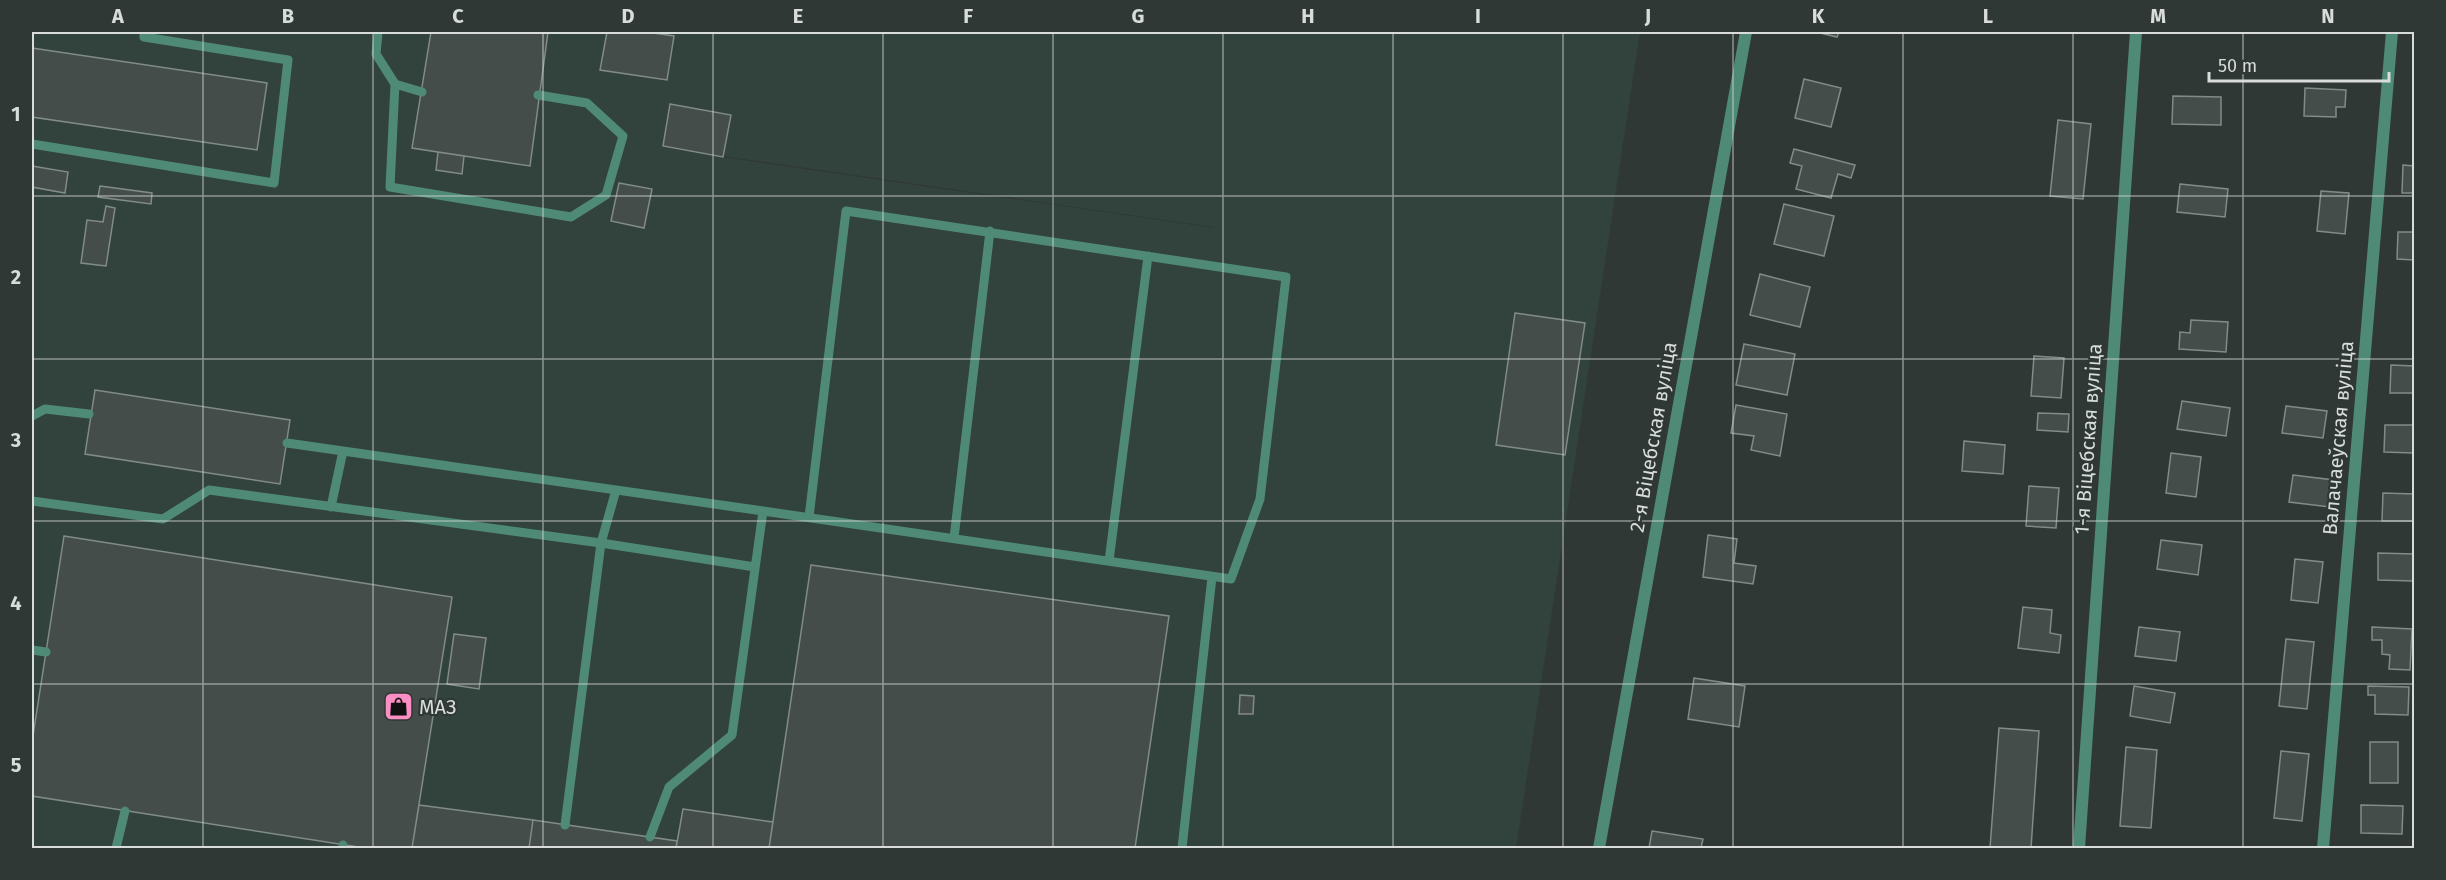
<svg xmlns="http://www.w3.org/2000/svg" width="2446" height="880" font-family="'Fira Sans',sans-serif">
<rect width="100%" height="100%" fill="#303835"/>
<path fill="#32423c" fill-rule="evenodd" d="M 32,32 L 1640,32 L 1516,848 L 32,848 ZM 689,151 L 1213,227 L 1214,228 L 723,157 Z"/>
<path fill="#444d4a" stroke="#818b87" stroke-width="1.5" d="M 431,32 L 548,32 L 530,166 L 412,148 Z
M 607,32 L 647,32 L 674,36 L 667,80 L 600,70 Z
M 1816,32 L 1839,32 L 1837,37 Z
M 32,48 L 267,83 L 257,150 L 32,117 Z
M 1804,79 L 1841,88 L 1831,127 L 1795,118 Z
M 2305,88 L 2346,90 L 2345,107 L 2336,107 L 2336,117 L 2304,116 Z
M 2173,96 L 2221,97 L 2221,125 L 2172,124 Z
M 670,104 L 731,115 L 723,157 L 663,146 Z
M 2058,120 L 2091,124 L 2083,199 L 2050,196 Z
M 1794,149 L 1855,165 L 1851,178 L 1838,174 L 1831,198 L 1796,189 L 1802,166 L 1790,163 Z
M 438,152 L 464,156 L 462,174 L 436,170 Z
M 2403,165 L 2414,166 L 2414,193 L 2402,193 Z
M 32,166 L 68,172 L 65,193 L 32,187 Z
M 619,183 L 652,189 L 644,228 L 611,221 Z
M 2180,184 L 2228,189 L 2225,217 L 2177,212 Z
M 100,186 L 152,193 L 151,204 L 98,197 Z
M 2321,191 L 2349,193 L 2345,234 L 2317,231 Z
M 1784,204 L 1834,216 L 1824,256 L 1774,244 Z
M 106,206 L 115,208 L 106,266 L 81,263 L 87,220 L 103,222 Z
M 2398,232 L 2414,232 L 2414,260 L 2397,259 Z
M 1760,274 L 1810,287 L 1800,327 L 1750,315 Z
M 1515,313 L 1585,323 L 1565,455 L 1496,445 Z
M 2191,320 L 2228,322 L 2226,352 L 2179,349 L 2180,332 L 2190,333 Z
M 1744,344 L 1795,354 L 1787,395 L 1736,385 Z
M 2034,356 L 2064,358 L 2061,398 L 2031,396 Z
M 2391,365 L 2414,366 L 2414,393 L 2390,393 Z
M 95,390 L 290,420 L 280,484 L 85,454 Z
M 2182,401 L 2230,408 L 2226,436 L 2177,429 Z
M 1736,405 L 1787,414 L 1780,456 L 1751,450 L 1754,436 L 1731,433 Z
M 2286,406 L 2327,411 L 2323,438 L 2282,433 Z
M 2038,413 L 2069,414 L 2068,432 L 2037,430 Z
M 2385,425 L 2414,425 L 2414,453 L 2384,452 Z
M 1964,441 L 2005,445 L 2003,474 L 1962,471 Z
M 2171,453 L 2201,457 L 2196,497 L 2166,493 Z
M 2293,475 L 2334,480 L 2330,507 L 2289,502 Z
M 2029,486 L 2059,488 L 2056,528 L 2026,526 Z
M 2383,493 L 2414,494 L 2414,521 L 2382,521 Z
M 1708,535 L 1737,539 L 1734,563 L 1756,566 L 1753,584 L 1703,577 Z
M 64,536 L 452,597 L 412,848 L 365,848 L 32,796 L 32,742 Z
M 2161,540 L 2202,545 L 2198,575 L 2157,569 Z
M 2378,553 L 2414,554 L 2414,581 L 2378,580 Z
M 2295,559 L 2323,562 L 2318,603 L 2291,600 Z
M 811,565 L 1169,616 L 1135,848 L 769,848 Z
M 2023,607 L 2052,610 L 2050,633 L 2061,635 L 2059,653 L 2018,648 Z
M 2139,627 L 2180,632 L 2176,661 L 2135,656 Z
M 2372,627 L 2412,629 L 2410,670 L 2389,669 L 2390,655 L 2382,654 L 2382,640 L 2372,640 Z
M 454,634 L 486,638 L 479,689 L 447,684 Z
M 2286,639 L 2314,642 L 2307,709 L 2279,706 Z
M 1694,678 L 1745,686 L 1739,727 L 1688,719 Z
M 2134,686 L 2175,693 L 2170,723 L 2130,716 Z
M 2368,686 L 2409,687 L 2408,715 L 2375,714 L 2375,695 L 2368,695 Z
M 1240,695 L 1254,696 L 1253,714 L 1239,714 Z
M 1999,728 L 2039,731 L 2031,848 L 1990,848 Z
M 2370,742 L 2398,742 L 2398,783 L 2370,783 Z
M 2126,747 L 2157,750 L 2151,828 L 2120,826 Z
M 2281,751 L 2309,754 L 2302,821 L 2274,818 Z
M 419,805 L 533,820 L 529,848 L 412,848 Z
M 2361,805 L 2403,806 L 2402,834 L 2361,833 Z
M 683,809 L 773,822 L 769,848 L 676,848 Z
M 533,820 L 677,841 L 676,848 L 529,848 Z
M 1652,831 L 1703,839 L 1701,848 L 1649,848 Z"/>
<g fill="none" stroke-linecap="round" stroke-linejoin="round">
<path stroke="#4f8a76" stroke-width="9" d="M 378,32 L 376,54 L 395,84 L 390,187 L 571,217 L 606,195 L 623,136 L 587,103 L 538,95
M 395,84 L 422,92
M 32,144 L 274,183 L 288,60 L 144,37 L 144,32
M 32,416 L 45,409 L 89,414
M 287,443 L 763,511
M 32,501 L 163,519 L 209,490 L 601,543 L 755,567
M 331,507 L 343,451
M 954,538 L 990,231
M 1109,561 L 1148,256
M 32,650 L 46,652
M 565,825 L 601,543 L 616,490
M 650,837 L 669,787 L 732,735 L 763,511 L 1231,579 L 1260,499 L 1286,277 L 846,211 L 809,517
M 116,848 L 125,811
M 343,848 L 343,845
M 1182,848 L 1212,577"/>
<path stroke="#4f8a76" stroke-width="12" d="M 1599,848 L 1746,32
M 2079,848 L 2136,32
M 2323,848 L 2392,32"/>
</g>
<path fill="none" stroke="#d8dddb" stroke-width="1.5" stroke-opacity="0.55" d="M 203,32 L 203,848M 373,32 L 373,848M 543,32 L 543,848M 713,32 L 713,848M 883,32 L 883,848M 1053,32 L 1053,848M 1223,32 L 1223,848M 1393,32 L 1393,848M 1563,32 L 1563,848M 1733,32 L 1733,848M 1903,32 L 1903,848M 2073,32 L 2073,848M 2243,32 L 2243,848M 32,196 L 2414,196M 32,359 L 2414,359M 32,521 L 2414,521M 32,684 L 2414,684"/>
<defs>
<symbol id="shop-square" viewBox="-11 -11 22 22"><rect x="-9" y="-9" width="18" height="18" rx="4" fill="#fb8fc4" stroke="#303835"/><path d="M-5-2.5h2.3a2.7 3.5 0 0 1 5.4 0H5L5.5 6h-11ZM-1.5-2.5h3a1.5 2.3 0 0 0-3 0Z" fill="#111"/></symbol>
</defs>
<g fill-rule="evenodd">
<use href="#shop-square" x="382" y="690" width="33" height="33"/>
</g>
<g text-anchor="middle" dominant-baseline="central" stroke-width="4.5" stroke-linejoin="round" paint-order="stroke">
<g font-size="20" fill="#d8dddb" stroke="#303835">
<text transform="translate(1653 437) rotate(-80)">2-я Віцебская вуліца</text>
<text transform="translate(2338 438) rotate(-85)">Валачаеўская вуліца</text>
<text transform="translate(2088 439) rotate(-86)">1-я Віцебская вуліца</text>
</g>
<g font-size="20" fill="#d8dddb" stroke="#303835" text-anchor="start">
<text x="419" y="707">МАЗ</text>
</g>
</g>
<rect width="2446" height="880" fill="none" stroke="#303835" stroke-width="66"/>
<path d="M2209 72v9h180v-9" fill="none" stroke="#d8dddb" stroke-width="3"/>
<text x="2218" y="72" font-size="18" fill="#d8dddb" stroke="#303835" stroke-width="4.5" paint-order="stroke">50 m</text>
<rect x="33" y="33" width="2380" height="814" fill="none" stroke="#d8dddb" stroke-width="2"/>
<g font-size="20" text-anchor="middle" font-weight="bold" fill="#d8dddb">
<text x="118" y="23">A</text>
<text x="288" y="23">B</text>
<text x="458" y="23">C</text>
<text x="628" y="23">D</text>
<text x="798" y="23">E</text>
<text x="968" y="23">F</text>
<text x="1138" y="23">G</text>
<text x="1308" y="23">H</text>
<text x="1478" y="23">I</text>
<text x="1648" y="23">J</text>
<text x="1818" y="23">K</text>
<text x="1988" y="23">L</text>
<text x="2158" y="23">M</text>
<text x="2328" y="23">N</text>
<text x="16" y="121">1</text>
<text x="16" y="284">2</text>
<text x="16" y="447">3</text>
<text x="16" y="610">4</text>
<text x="16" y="772">5</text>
</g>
</svg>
